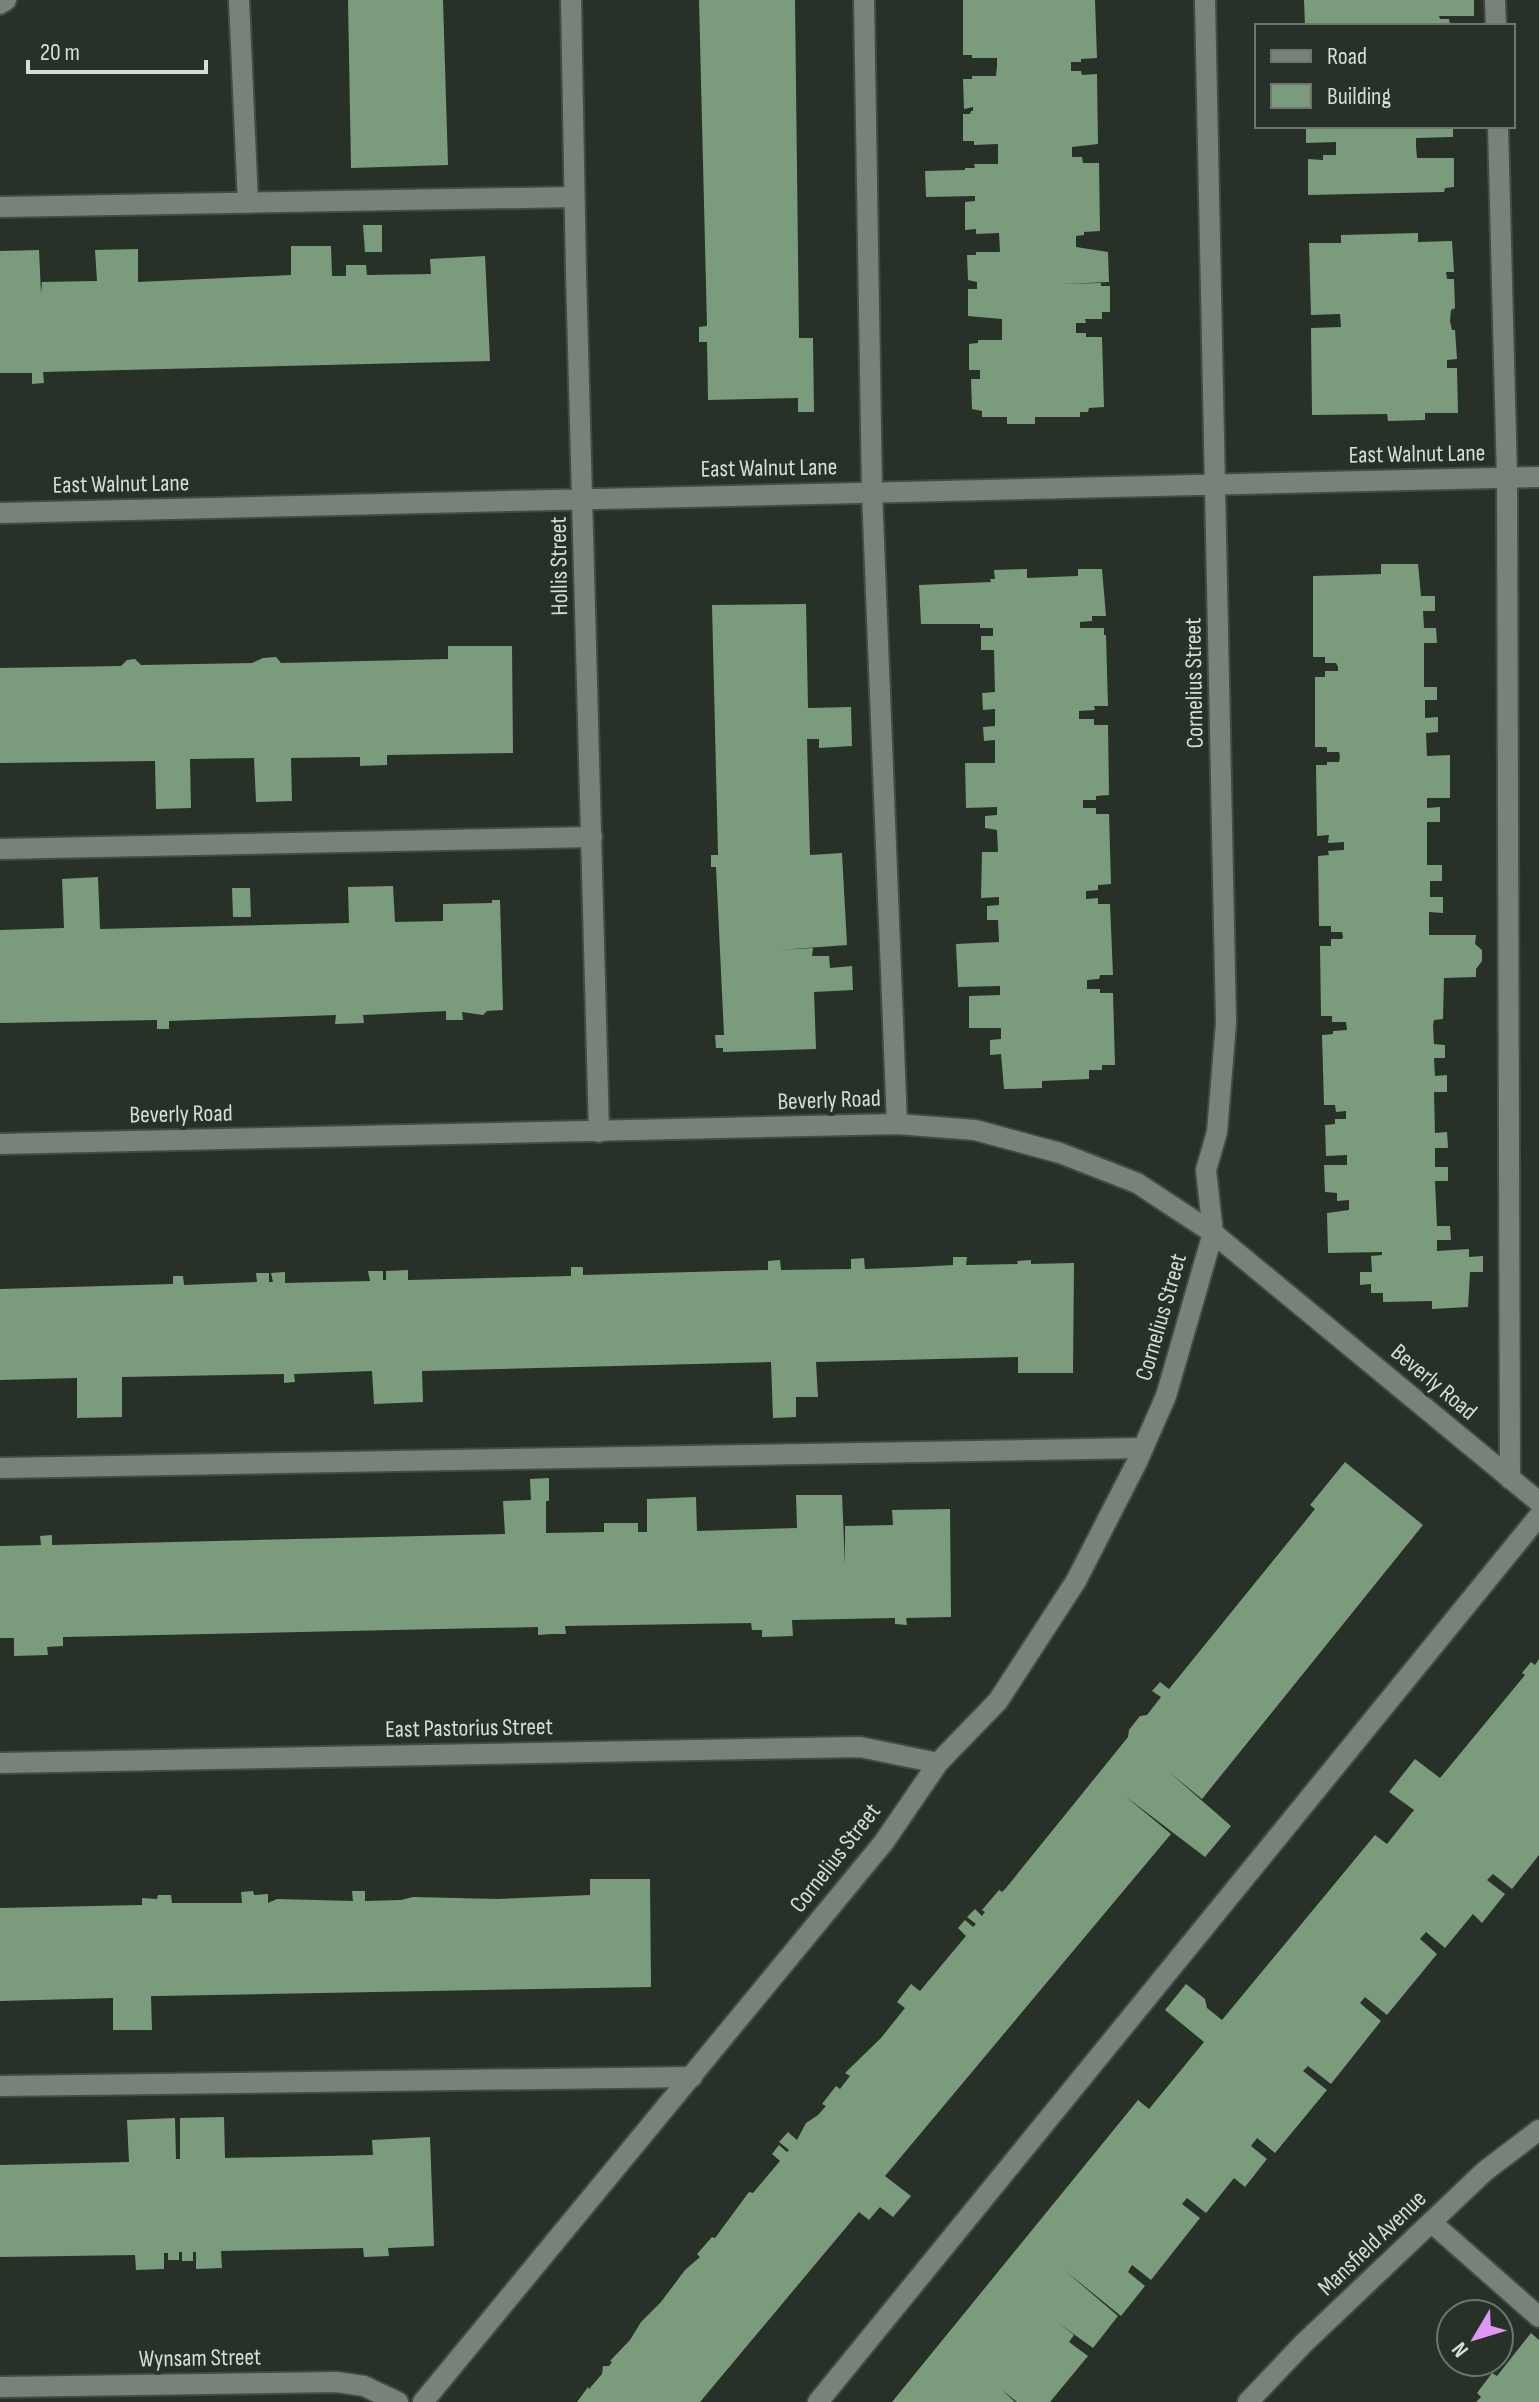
<svg xmlns="http://www.w3.org/2000/svg" width="1539" height="2402" font-family="'Sofia Sans Condensed',sans-serif">
<rect width="100%" height="100%" fill="#273128"/>
<path fill="#7a9c7d" d="M 348,0 L 443,0 L 448,165 L 351,168 Z
M 699,0 L 795,0 L 799,338 L 813,338 L 814,412 L 798,412 L 798,398 L 708,400 L 707,342 L 699,342 L 699,327 L 707,326 Z
M 963,0 L 1095,0 L 1097,58 L 1081,59 L 1081,62 L 1071,62 L 1071,71 L 1081,71 L 1082,75 L 1097,74 L 1098,144 L 1072,147 L 1072,157 L 1082,157 L 1083,163 L 1099,163 L 1100,231 L 1084,232 L 1084,235 L 1076,236 L 1076,247 L 1108,252 L 1109,282 L 1061,284 L 1101,283 L 1101,286 L 1110,286 L 1110,312 L 1102,312 L 1102,319 L 1085,319 L 1086,323 L 1076,323 L 1076,333 L 1086,333 L 1086,337 L 1102,337 L 1104,407 L 1089,408 L 1088,412 L 1080,412 L 1080,417 L 1035,417 L 1035,424 L 1007,424 L 1007,417 L 982,417 L 982,411 L 972,409 L 971,379 L 980,379 L 980,370 L 969,370 L 969,344 L 978,343 L 978,340 L 1002,340 L 1002,319 L 968,316 L 968,289 L 977,289 L 977,282 L 968,280 L 967,255 L 976,255 L 976,252 L 1000,252 L 999,233 L 976,234 L 976,229 L 965,230 L 965,202 L 975,201 L 975,196 L 926,197 L 925,171 L 965,170 L 965,168 L 975,168 L 974,164 L 998,164 L 998,144 L 974,145 L 974,141 L 963,141 L 963,114 L 970,114 L 971,111 L 973,111 L 973,107 L 964,109 L 963,79 L 972,79 L 972,76 L 996,76 L 997,66 L 997,58 L 972,58 L 972,55 L 963,55 Z
M 1304,0 L 1474,0 L 1474,16 L 1439,16 L 1440,19 L 1449,19 L 1450,26 L 1305,26 Z
M 1306,126 L 1453,126 L 1453,137 L 1416,138 L 1416,147 L 1417,158 L 1454,158 L 1454,187 L 1445,188 L 1444,192 L 1308,195 L 1308,159 L 1323,160 L 1323,155 L 1336,155 L 1336,142 L 1306,143 Z
M 363,225 L 382,225 L 382,252 L 365,252 Z
M 1418,233 L 1418,242 L 1452,241 L 1454,272 L 1446,272 L 1447,279 L 1454,279 L 1455,308 L 1451,310 L 1450,321 L 1452,330 L 1455,330 L 1457,359 L 1447,360 L 1447,368 L 1457,368 L 1458,413 L 1425,413 L 1425,420 L 1388,421 L 1387,414 L 1312,415 L 1311,328 L 1341,327 L 1340,314 L 1311,315 L 1309,243 L 1341,243 L 1341,235 Z
M 291,246 L 331,246 L 332,276 L 346,276 L 346,265 L 366,265 L 367,275 L 431,274 L 430,259 L 485,256 L 490,361 L 43,372 L 44,383 L 32,384 L 32,373 L 0,373 L 0,251 L 39,250 L 41,293 L 42,282 L 97,281 L 95,250 L 138,249 L 138,282 L 291,275 Z
M 1381,564 L 1418,564 L 1421,596 L 1435,596 L 1435,611 L 1423,611 L 1424,628 L 1436,628 L 1437,643 L 1424,643 L 1424,687 L 1437,687 L 1437,700 L 1425,700 L 1425,718 L 1438,717 L 1438,732 L 1426,733 L 1427,756 L 1450,755 L 1450,798 L 1427,798 L 1427,808 L 1440,807 L 1440,822 L 1427,822 L 1427,865 L 1442,865 L 1442,881 L 1430,881 L 1430,897 L 1443,897 L 1443,913 L 1429,912 L 1429,935 L 1476,935 L 1475,944 L 1482,950 L 1482,961 L 1476,969 L 1476,977 L 1444,978 L 1443,1019 L 1434,1020 L 1433,1025 L 1434,1044 L 1445,1045 L 1445,1058 L 1434,1058 L 1435,1076 L 1447,1075 L 1447,1092 L 1434,1092 L 1435,1133 L 1447,1132 L 1448,1148 L 1435,1148 L 1435,1167 L 1448,1167 L 1448,1181 L 1435,1181 L 1437,1226 L 1450,1226 L 1451,1240 L 1437,1240 L 1437,1251 L 1469,1249 L 1469,1257 L 1483,1256 L 1483,1272 L 1470,1272 L 1468,1307 L 1432,1309 L 1432,1301 L 1383,1302 L 1383,1293 L 1371,1293 L 1371,1284 L 1360,1285 L 1360,1272 L 1372,1272 L 1371,1256 L 1382,1255 L 1382,1252 L 1328,1253 L 1327,1213 L 1349,1210 L 1349,1200 L 1337,1201 L 1337,1193 L 1325,1192 L 1324,1165 L 1347,1165 L 1347,1155 L 1326,1156 L 1325,1125 L 1335,1124 L 1335,1119 L 1346,1119 L 1346,1111 L 1336,1112 L 1335,1105 L 1324,1105 L 1322,1035 L 1333,1034 L 1333,1031 L 1347,1030 L 1346,1022 L 1332,1022 L 1332,1016 L 1321,1016 L 1320,946 L 1331,946 L 1331,939 L 1342,939 L 1343,937 L 1342,932 L 1331,932 L 1331,926 L 1319,926 L 1318,856 L 1329,855 L 1328,851 L 1344,850 L 1344,842 L 1328,843 L 1329,835 L 1317,836 L 1316,765 L 1327,765 L 1327,762 L 1339,762 L 1340,757 L 1339,752 L 1327,752 L 1327,747 L 1315,747 L 1315,677 L 1325,677 L 1325,671 L 1338,671 L 1338,667 L 1336,663 L 1325,663 L 1325,657 L 1313,657 L 1313,576 L 1381,574 Z
M 1027,569 L 1027,578 L 1078,576 L 1078,569 L 1102,569 L 1106,616 L 1092,616 L 1092,621 L 1080,622 L 1080,628 L 1104,628 L 1104,635 L 1106,635 L 1108,706 L 1094,706 L 1095,710 L 1079,711 L 1079,719 L 1094,719 L 1094,725 L 1108,725 L 1109,795 L 1096,796 L 1096,800 L 1083,800 L 1083,808 L 1096,808 L 1096,814 L 1109,814 L 1111,884 L 1098,885 L 1098,890 L 1086,891 L 1086,899 L 1098,898 L 1098,904 L 1110,904 L 1113,975 L 1100,975 L 1099,979 L 1087,980 L 1087,989 L 1100,989 L 1100,993 L 1113,993 L 1115,1065 L 1102,1065 L 1102,1070 L 1089,1070 L 1089,1079 L 1042,1081 L 1042,1088 L 1004,1089 L 1001,1054 L 990,1055 L 990,1040 L 1001,1039 L 1001,1028 L 969,1028 L 969,996 L 1000,995 L 1000,986 L 958,987 L 956,944 L 999,942 L 998,920 L 987,920 L 987,906 L 999,905 L 999,897 L 981,898 L 982,852 L 998,852 L 997,830 L 985,828 L 985,816 L 997,815 L 997,807 L 966,808 L 965,763 L 995,763 L 995,740 L 984,741 L 983,727 L 995,726 L 995,709 L 983,710 L 982,693 L 995,692 L 994,650 L 981,650 L 981,636 L 993,636 L 993,628 L 980,628 L 980,624 L 921,624 L 919,585 L 991,582 L 990,579 L 995,579 L 994,570 Z
M 806,604 L 808,708 L 851,707 L 852,746 L 819,748 L 819,739 L 807,739 L 810,855 L 842,853 L 847,945 L 779,950 L 813,948 L 812,956 L 829,956 L 830,968 L 852,966 L 853,990 L 814,992 L 816,1049 L 723,1052 L 723,1048 L 716,1048 L 715,1035 L 724,1035 L 716,867 L 711,867 L 711,855 L 718,855 L 712,605 Z
M 448,646 L 512,646 L 513,753 L 387,755 L 387,765 L 360,766 L 360,757 L 291,758 L 292,801 L 256,802 L 254,758 L 190,759 L 191,808 L 156,809 L 155,761 L 0,763 L 0,668 L 121,666 L 127,660 L 135,659 L 141,665 L 252,663 L 263,658 L 276,657 L 281,663 L 448,659 Z
M 98,877 L 100,929 L 349,923 L 348,887 L 393,886 L 395,922 L 443,921 L 443,904 L 492,903 L 492,900 L 500,900 L 503,1010 L 487,1011 L 483,1015 L 462,1012 L 463,1020 L 446,1020 L 446,1011 L 363,1015 L 364,1023 L 335,1024 L 336,1015 L 169,1021 L 169,1029 L 157,1029 L 157,1020 L 0,1023 L 0,930 L 64,928 L 62,879 Z
M 232,888 L 250,888 L 251,917 L 233,917 Z
M 953,1257 L 967,1257 L 966,1265 L 1018,1264 L 1017,1261 L 1031,1260 L 1031,1264 L 1074,1263 L 1073,1373 L 1018,1373 L 1018,1357 L 816,1362 L 818,1397 L 796,1397 L 796,1417 L 773,1418 L 771,1362 L 422,1371 L 423,1402 L 374,1404 L 372,1371 L 294,1374 L 295,1382 L 284,1383 L 284,1374 L 122,1377 L 122,1417 L 77,1418 L 77,1378 L 0,1380 L 0,1289 L 173,1284 L 173,1276 L 183,1276 L 184,1285 L 257,1282 L 256,1273 L 269,1273 L 269,1282 L 273,1282 L 271,1273 L 285,1272 L 285,1283 L 370,1281 L 368,1271 L 383,1271 L 383,1280 L 386,1280 L 386,1271 L 408,1270 L 408,1280 L 571,1276 L 571,1267 L 583,1267 L 583,1275 L 768,1270 L 768,1261 L 780,1260 L 781,1270 L 851,1269 L 851,1259 L 864,1258 L 865,1269 L 918,1267 L 953,1265 Z
M 1345,1462 L 1423,1525 L 1202,1799 L 1169,1772 L 1231,1826 L 1205,1857 L 1125,1796 L 1171,1834 L 885,2176 L 911,2196 L 893,2217 L 880,2207 L 869,2220 L 859,2212 L 700,2402 L 577,2402 L 588,2387 L 589,2389 L 602,2374 L 603,2366 L 609,2366 L 612,2362 L 610,2361 L 630,2340 L 641,2322 L 661,2302 L 685,2270 L 700,2257 L 697,2254 L 712,2237 L 715,2238 L 749,2192 L 753,2193 L 780,2161 L 772,2154 L 779,2145 L 787,2152 L 789,2150 L 779,2142 L 788,2132 L 797,2140 L 806,2123 L 818,2115 L 826,2106 L 822,2104 L 836,2086 L 840,2089 L 850,2076 L 845,2073 L 881,2038 L 905,2008 L 897,2002 L 911,1984 L 920,1991 L 966,1936 L 958,1928 L 965,1920 L 973,1927 L 976,1924 L 967,1917 L 975,1909 L 982,1916 L 985,1912 L 982,1910 L 999,1890 L 1002,1892 L 1006,1888 L 1128,1737 L 1129,1730 L 1140,1716 L 1147,1715 L 1161,1697 L 1152,1691 L 1160,1682 L 1169,1689 L 1315,1509 L 1310,1505 Z
M 549,1478 L 549,1501 L 546,1501 L 546,1533 L 604,1532 L 604,1523 L 638,1523 L 638,1532 L 647,1532 L 647,1499 L 696,1497 L 697,1531 L 797,1528 L 796,1495 L 842,1495 L 845,1565 L 845,1526 L 893,1525 L 892,1510 L 950,1509 L 951,1617 L 906,1618 L 907,1625 L 895,1624 L 895,1618 L 792,1620 L 793,1636 L 762,1637 L 762,1630 L 752,1630 L 751,1623 L 565,1626 L 566,1634 L 551,1634 L 538,1635 L 538,1627 L 63,1637 L 63,1646 L 47,1647 L 48,1655 L 14,1656 L 14,1638 L 0,1638 L 0,1546 L 41,1545 L 40,1536 L 52,1535 L 52,1545 L 505,1534 L 503,1501 L 531,1500 L 530,1479 Z
M 1539,1659 L 1539,1855 L 1512,1889 L 1493,1874 L 1487,1880 L 1505,1894 L 1482,1923 L 1473,1914 L 1445,1948 L 1426,1932 L 1420,1939 L 1437,1954 L 1387,2015 L 1365,1997 L 1360,2003 L 1381,2021 L 1331,2084 L 1308,2066 L 1303,2071 L 1327,2090 L 1275,2153 L 1257,2138 L 1251,2146 L 1267,2159 L 1245,2187 L 1234,2178 L 1206,2213 L 1187,2198 L 1182,2204 L 1200,2218 L 1151,2280 L 1132,2265 L 1128,2272 L 1145,2286 L 1121,2316 L 1063,2269 L 1118,2316 L 1093,2348 L 1057,2322 L 1074,2335 L 1069,2342 L 1088,2356 L 1050,2402 L 1017,2402 L 1001,2389 L 1015,2402 L 892,2402 L 1138,2100 L 1149,2109 L 1204,2042 L 1165,2010 L 1186,1984 L 1205,1999 L 1207,2008 L 1222,2020 L 1375,1835 L 1387,1844 L 1414,1810 L 1389,1792 L 1415,1759 L 1440,1778 L 1525,1675 L 1522,1673 L 1531,1662 L 1535,1665 Z
M 590,1879 L 650,1879 L 651,1987 L 157,1996 L 151,1996 L 152,2030 L 113,2030 L 113,1998 L 0,2001 L 0,1908 L 142,1905 L 142,1898 L 157,1899 L 158,1895 L 171,1895 L 172,1903 L 242,1903 L 241,1892 L 253,1891 L 254,1895 L 268,1894 L 268,1903 L 277,1899 L 353,1901 L 352,1891 L 365,1891 L 365,1901 L 401,1900 L 413,1897 L 498,1899 L 590,1895 Z
M 224,2117 L 225,2158 L 373,2155 L 372,2140 L 430,2137 L 434,2246 L 388,2248 L 389,2256 L 364,2257 L 363,2248 L 221,2251 L 222,2268 L 196,2269 L 196,2252 L 193,2252 L 193,2261 L 182,2261 L 182,2252 L 179,2252 L 179,2260 L 168,2260 L 168,2253 L 164,2253 L 164,2269 L 136,2270 L 135,2255 L 0,2257 L 0,2165 L 129,2162 L 127,2120 L 175,2118 L 176,2159 L 180,2159 L 180,2118 Z
M 1531,2333 L 1539,2340 L 1539,2402 L 1476,2402 L 1481,2397 L 1477,2393 L 1492,2373 L 1497,2376 Z"/>
<g fill="none" stroke-linecap="round" stroke-linejoin="round">
<defs>
<path id="service" d="M 239,0 L 248,203
M 864,0 L 872,492 L 897,1124
M 1495,0 L 1496,26
M 0,4 L 6,0
M 1498,126 L 1507,478 L 1510,1479
M 0,207 L 574,197
M 0,849 L 592,837
M 0,1468 L 1143,1448
M 0,2086 L 692,2077
M 1431,2222 L 1539,2317
M 818,2402 L 1539,1516"/>
<path id="minor" d="M 571,0 L 576,273 L 599,1132
M 0,513 L 1539,477
M 0,1144 L 897,1124 L 975,1130 L 1060,1153 L 1137,1183 L 1213,1233 L 1539,1502
M 0,1763 L 860,1747 L 938,1763
M 0,2387 L 337,2382 L 364,2386 L 398,2402
M 423,2402 L 884,1842 L 938,1763 L 998,1701 L 1076,1581 L 1137,1462 L 1166,1396 L 1213,1233 L 1206,1170 L 1217,1132 L 1226,1023 L 1205,0
M 1248,2402 L 1303,2344 L 1485,2171 L 1539,2130"/>
</defs>
<use href="#service" stroke="#434c44" stroke-width="24"/>
<use href="#minor" stroke="#434c44" stroke-width="24"/>
<use href="#service" stroke="#778378" stroke-width="20"/>
<use href="#minor" stroke="#778378" stroke-width="20"/>
</g>
<g text-anchor="middle" dominant-baseline="central" stroke-width="8" stroke-linejoin="round" paint-order="stroke">
<g font-size="24" fill="#d6ddd7" stroke="#273128">
<text transform="translate(1417 454) rotate(-1)">East Walnut Lane</text>
<text transform="translate(769 468) rotate(-1)">East Walnut Lane</text>
<text transform="translate(121 484) rotate(-1)">East Walnut Lane</text>
<text transform="translate(559 566) rotate(-91)">Hollis Street</text>
<text transform="translate(1194 683) rotate(-91)">Cornelius Street</text>
<text transform="translate(829 1100) rotate(-2)">Beverly Road</text>
<text transform="translate(181 1114) rotate(-1)">Beverly Road</text>
<text transform="translate(1161 1317) rotate(-74)">Cornelius Street</text>
<text transform="translate(1434 1382) rotate(40)">Beverly Road</text>
<text transform="translate(469 1728) rotate(-1)">East Pastorius Street</text>
<text transform="translate(835 1858) rotate(-52)">Cornelius Street</text>
<text transform="translate(1372 2243) rotate(-44)">Mansfield Avenue</text>
<text transform="translate(200 2358) rotate(-1)">Wynsam Street</text>
</g>
</g>
<rect x="1255" y="24" width="260" height="104" fill="#273128" stroke="#6d766e" stroke-width="2"/>
<rect x="1271" y="50" width="40" height="12" fill="#778378" stroke="#6d766e" stroke-width="2"/>
<text x="1327" y="64" font-size="24" fill="#d6ddd7">Road</text>
<rect x="1271" y="84" width="40" height="24" fill="#7a9c7d" stroke="#6d766e" stroke-width="2"/>
<text x="1327" y="104" font-size="24" fill="#d6ddd7">Building</text>
<g transform="translate(1475 2338) rotate(232)"><circle r="38" fill="#273128" stroke="#6d766e" stroke-width="2"/>
<path d="M0-6L14 30L0 20L-14 30Z" fill="#de98f3"/>
<text y="-12" font-size="22" font-weight="bold" text-anchor="middle" fill="#d6ddd7">N</text>
</g>
<path d="M28 60v12h178v-12" fill="none" stroke="#d6ddd7" stroke-width="4"/>
<text x="40" y="60" font-size="24" fill="#d6ddd7" stroke="#273128" stroke-width="6" paint-order="stroke">20 m</text>
</svg>
